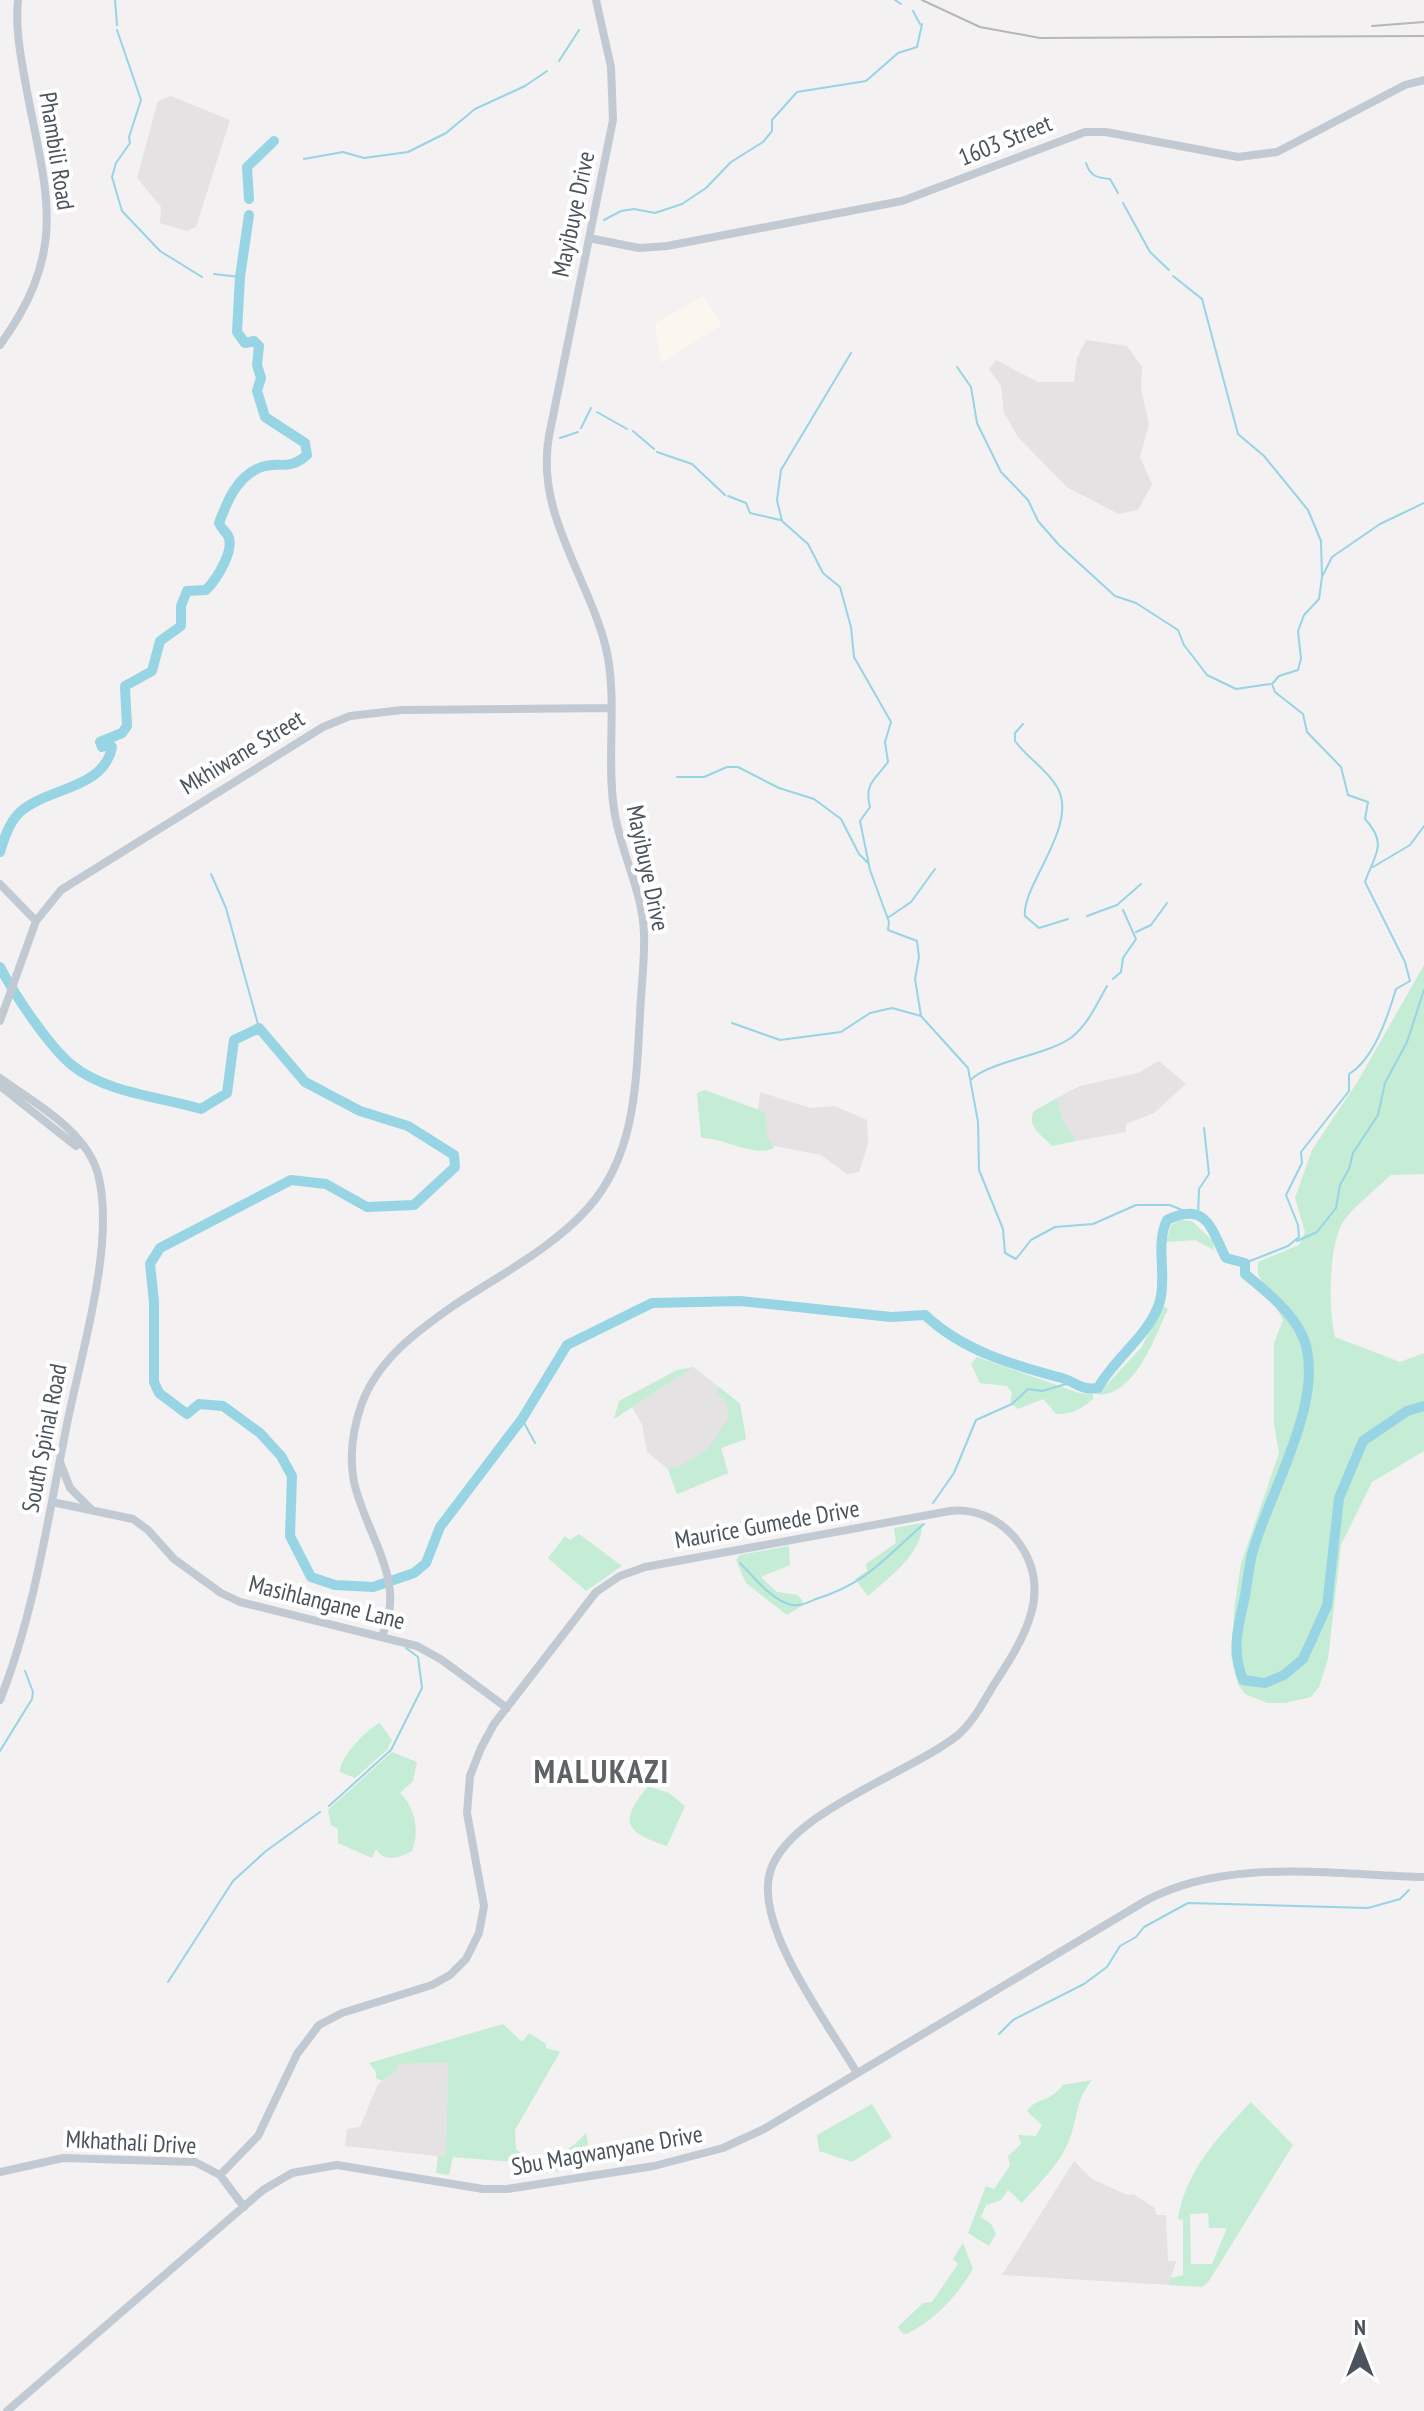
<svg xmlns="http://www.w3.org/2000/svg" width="1424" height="2411" font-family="'PT Sans Narrow',sans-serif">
<rect width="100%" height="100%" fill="#f3f1f1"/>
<path fill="#fbf7ee" d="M 703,296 L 722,325 L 661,363 L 655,323 Z"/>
<path fill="#e4e2e2" d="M 171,96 L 230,120 L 196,227 L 187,231 L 160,223 L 161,207 L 137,178 L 158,101 Z
M 1086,340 L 1127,346 L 1142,367 L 1141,389 L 1149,424 L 1140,457 L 1152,484 L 1138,510 L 1119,514 L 1068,488 L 1018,437 L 1004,413 L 1001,386 L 989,369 L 996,360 L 1038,382 L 1074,382 L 1077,358 Z
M 1159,1061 L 1186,1084 L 1154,1113 L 1126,1124 L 1126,1132 L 1076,1141 L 1063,1121 L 1057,1098 L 1080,1086 L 1138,1073 Z
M 760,1092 L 811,1108 L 834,1106 L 867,1120 L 868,1144 L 859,1172 L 847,1174 L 821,1155 L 755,1142 Z
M 694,1367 L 740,1404 L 746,1439 L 721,1448 L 728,1473 L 677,1494 L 668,1469 L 647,1452 L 642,1424 L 632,1407 Z
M 448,2063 L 446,2157 L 345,2146 L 347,2129 L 360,2127 L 378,2084 L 397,2071 L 398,2064 Z
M 1074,2161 L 1092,2179 L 1127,2195 L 1133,2194 L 1155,2208 L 1156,2215 L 1166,2215 L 1168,2261 L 1176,2261 L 1169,2285 L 1002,2275 Z"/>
<path fill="#c5ecd4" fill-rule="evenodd" d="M 1424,965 L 1424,1174 L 1391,1175 C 1376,1189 1358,1203 1345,1219 C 1328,1241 1328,1311 1335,1337 L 1400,1362 L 1424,1353 L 1424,1451 L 1372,1482 L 1341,1545 L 1328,1659 L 1319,1687 L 1311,1697 L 1285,1703 L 1267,1703 L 1245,1694 L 1238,1684 L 1231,1655 L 1235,1603 L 1241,1564 L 1279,1453 L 1274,1424 L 1274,1343 L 1283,1320 L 1258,1274 L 1258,1262 L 1299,1245 L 1305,1232 L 1295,1198 L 1312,1150 L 1358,1081 Z
M 705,1090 L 765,1112 L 767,1137 L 774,1148 C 754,1158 723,1137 701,1138 L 697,1093 Z
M 1057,1098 L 1063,1121 L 1076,1141 L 1052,1146 C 1042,1134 1026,1128 1034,1111 Z
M 1181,1220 L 1192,1221 L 1213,1241 L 1214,1250 L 1195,1240 L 1166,1242 L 1171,1225 Z
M 1163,1306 L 1168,1309 C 1154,1338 1136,1395 1097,1395 L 1141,1348 Z
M 977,1357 L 1079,1393 L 1093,1394 L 1093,1399 C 1082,1409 1071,1415 1056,1414 L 1043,1399 L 1018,1409 L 1010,1402 L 1012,1393 L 1007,1386 L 980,1383 L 971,1364 Z
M 694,1367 L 614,1419 L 619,1401 L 677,1370 Z
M 719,1387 L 740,1404 L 746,1439 L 721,1448 L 728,1473 L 677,1494 L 668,1469 L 679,1467 L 708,1449 L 729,1418 L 727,1403 L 717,1393 Z
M 922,1523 C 924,1553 887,1579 868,1596 L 855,1579 L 867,1571 L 866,1564 L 896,1543 L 894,1528 Z
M 579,1534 L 622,1566 L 586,1591 L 548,1558 L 565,1536 L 570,1540 Z
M 789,1546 L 790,1565 L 761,1577 L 777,1592 L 797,1595 L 802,1600 L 803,1605 L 787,1615 L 746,1583 L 736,1560 L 740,1555 Z
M 380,1723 L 392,1740 L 387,1750 L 355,1778 L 340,1772 C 339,1758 367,1729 380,1723 Z
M 392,1752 L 417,1762 L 413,1781 L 400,1793 C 415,1807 420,1832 412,1851 C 399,1858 385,1863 376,1849 L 372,1858 L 338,1843 L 338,1829 L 331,1825 L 328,1810 Z
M 648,1786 L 669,1793 L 685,1806 L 667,1846 C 624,1832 619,1822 648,1786 Z
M 503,2024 L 522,2042 L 529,2033 L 546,2044 L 546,2048 L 560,2052 L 515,2130 L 516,2149 C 540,2171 569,2152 586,2133 L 592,2163 L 551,2173 L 524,2170 L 513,2162 L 453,2157 L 449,2175 L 436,2173 L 438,2156 L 446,2156 L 448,2063 L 399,2064 L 397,2071 L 382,2081 L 376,2078 L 376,2072 L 369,2063 Z
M 1092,2080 C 1075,2099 1078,2120 1068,2143 C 1059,2165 1038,2184 1022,2203 L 1008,2190 L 1001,2200 L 986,2205 L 981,2217 L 991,2224 L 996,2234 L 989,2246 L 968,2233 L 986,2186 L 994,2189 L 1010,2166 L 1008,2156 L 1021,2144 L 1018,2135 L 1036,2136 L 1042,2125 L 1027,2111 C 1035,2098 1051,2102 1063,2085 Z
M 1251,2102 L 1293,2145 L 1209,2281 L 1202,2287 L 1169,2285 L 1171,2278 L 1183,2275 L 1183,2220 L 1178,2219 C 1186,2170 1218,2137 1251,2102 ZM 1208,2213 L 1209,2228 L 1227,2228 L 1212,2264 L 1191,2264 L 1190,2214 Z
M 872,2104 L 892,2137 L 852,2162 L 819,2151 L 817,2135 Z
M 963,2243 L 973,2269 C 956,2297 936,2319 907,2334 L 902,2333 L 898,2327 L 923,2303 L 932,2302 L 958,2264 L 953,2259 Z"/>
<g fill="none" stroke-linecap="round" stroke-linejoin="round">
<path stroke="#97d4e4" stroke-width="2" d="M 115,0 L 117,25
M 895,0 L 901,4
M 913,11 L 920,24
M 117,30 L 141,100 L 129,137 L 130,143 L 116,163 L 112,177 L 122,211 L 160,251 L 202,277
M 559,61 L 579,30
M 304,159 L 343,152 L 364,158 L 408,152 L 446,133 L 475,109 L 525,86 L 547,71
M 1086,163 C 1090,176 1097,178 1110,179 L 1118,193
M 1123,203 L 1150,252 L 1169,270
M 604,220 L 621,211 L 634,209 L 655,213 L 682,204 L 706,188 L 731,162 L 763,142 L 772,131 L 772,120 L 797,92 L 866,81 L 898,53 L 917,47 L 922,24
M 214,274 L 240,277
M 1173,276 L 1202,299 L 1238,434 L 1264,456 L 1308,510 L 1321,541 L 1322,577
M 851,353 L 781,470 L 777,500 L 782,521 L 808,544 L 823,573 L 840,587 L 851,627 L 854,657 L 891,722 L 885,742 L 888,762 C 875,780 864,783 870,807 L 860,821 L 870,870 L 889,922 L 888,930 L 917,941 L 919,957 L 915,979 L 921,1016 L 968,1068 L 978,1122 L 979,1170 L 1003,1229 L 1005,1253 L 1016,1259 L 1031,1240 L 1055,1227 L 1093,1224 L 1136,1205 L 1170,1205 L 1191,1214
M 957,367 L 971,387 L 977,423 L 1001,472 L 1028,500 L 1038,521 L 1059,545 L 1115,596 L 1136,603 L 1178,630 L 1184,645 L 1207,675 L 1236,689 L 1270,684
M 597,412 L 627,429
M 581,428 L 591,408
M 633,431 L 654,449
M 560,438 L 578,432
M 657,452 L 692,464 L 725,495
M 728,496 L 746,503 L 750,513 L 780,520
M 1023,724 L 1015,733 L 1015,741 C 1027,758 1047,769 1057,787 C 1080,825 1021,886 1025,916 L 1039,928 L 1068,919
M 677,777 L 704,777 L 727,767 L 738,767 L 779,788 L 814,799 L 841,819 L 859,854 L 869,864
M 1373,867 L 1410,845 L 1424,826
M 211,874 L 226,908 L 259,1028
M 1087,916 L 1117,905 L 1141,884
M 889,917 L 911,902 L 935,869
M 1136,932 L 1151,925 L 1167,903
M 1113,979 L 1121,972 L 1123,958 L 1136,939 L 1123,910
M 732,1023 L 780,1040 L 841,1032 L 870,1013 L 892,1008 L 921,1016
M 971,1080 C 984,1063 1051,1054 1072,1037 C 1088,1024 1097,1004 1107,986
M 1198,1216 L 1199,1189 L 1209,1174 L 1204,1128
M 1297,1241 L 1317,1232 L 1336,1208 L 1340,1185 L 1349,1169 L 1353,1153 L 1378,1115 L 1385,1083 L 1407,1042 L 1424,990
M 1245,1263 L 1288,1246 L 1299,1237 L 1298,1225 L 1286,1195 L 1302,1163 L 1301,1152 L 1349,1091 L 1349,1074 C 1374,1059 1388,1016 1396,989 L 1410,981 L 1405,962 L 1365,882 C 1374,855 1389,845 1365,819 L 1368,802 L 1348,795 L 1341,767 L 1307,732 L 1303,714 L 1275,692 L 1272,684 L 1279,676 L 1298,670 L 1301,659 L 1298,631 L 1304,615 L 1319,599 L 1322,577 L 1332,557 L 1380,524 L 1424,503
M 522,1419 L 535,1443
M 933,1503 L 954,1473 L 976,1420 L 1012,1404 L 1028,1389 L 1042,1391 L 1073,1382
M 740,1563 C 754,1577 772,1601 792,1605 C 800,1607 809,1602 816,1599 C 868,1583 885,1557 924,1524
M 0,1751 L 32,1699 L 33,1692 L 25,1671
M 329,1806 L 391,1750 L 422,1688 L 418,1657 L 406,1648
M 168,1982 L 233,1881 L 266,1851 L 320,1812
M 999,2034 L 1013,2020 L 1084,1984 L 1107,1967 L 1120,1946 L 1136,1937 L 1144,1927 L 1188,1903 L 1368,1908 L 1400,1899 L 1409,1890"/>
<path stroke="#97d4e4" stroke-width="10" d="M 249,199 L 247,167 L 274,141
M 0,852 C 4,839 9,823 19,813 C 46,787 104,790 112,747 L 109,744 L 102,747 L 100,742 L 122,733 L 127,726 L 125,686 L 152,671 L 160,641 L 181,626 L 181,606 L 187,591 L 206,590 C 216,580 237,548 227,534 C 224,530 221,528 219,523 C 227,502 236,478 259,468 C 278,460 288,472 307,455 L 305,443 L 265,417 L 257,391 L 261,378 L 257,365 L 259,346 L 254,341 L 245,343 L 237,332 L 240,277 L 249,215
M 0,967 C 14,994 50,1048 73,1066 C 107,1093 161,1097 201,1109 L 227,1093 L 234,1040 L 259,1028 L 305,1082 L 360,1111 L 408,1126 L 454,1155 L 455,1167 L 414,1205 L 367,1207 L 326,1184 L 291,1180 L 160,1248 L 150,1264 L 154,1302 L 154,1382 L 159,1393 L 187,1414 L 199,1404 L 223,1406 L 260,1433 L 281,1456 L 292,1476 L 290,1536 L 311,1577 L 335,1585 L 373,1587 L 414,1573 L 426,1563 L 440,1527 L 522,1419 L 567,1345 L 652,1303 L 740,1301 L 891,1317 L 925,1315 C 963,1351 1013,1365 1062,1378 C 1075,1382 1083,1391 1098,1388 C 1114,1358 1150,1335 1160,1301 C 1167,1274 1155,1245 1167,1220 C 1208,1200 1212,1232 1226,1258 L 1245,1263 L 1245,1274 C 1265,1290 1293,1313 1303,1337 C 1328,1398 1268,1494 1252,1554 C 1249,1568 1247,1583 1245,1596 C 1238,1627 1231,1650 1243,1680 L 1265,1683 L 1284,1675 L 1303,1659 L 1327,1606 L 1339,1498 L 1363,1441 L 1407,1411 L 1424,1406"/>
<path stroke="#c1c9d2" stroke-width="8" d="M 589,238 L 639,248 L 667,246 L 902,201 L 1085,132 L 1106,132 L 1238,157 L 1277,152 L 1405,85 L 1424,80
M 0,345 C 70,248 46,194 26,86 C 21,57 15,30 18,0
M 0,884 L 36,921
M 0,1021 L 36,921 L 61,890 L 323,727 L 350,716 L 402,710 L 611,708
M 0,1078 C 34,1103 86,1130 98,1174 C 116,1243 81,1353 67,1424 C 48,1517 35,1612 0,1700
M 0,1086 L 76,1146
M 60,1462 L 70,1488 L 92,1510
M 52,1502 L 133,1519 L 148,1530 L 174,1559 L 221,1593 L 240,1602 L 417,1646 L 442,1660 L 507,1708
M 382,1636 C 408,1580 366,1536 354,1482 C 349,1456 353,1428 362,1403 C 379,1359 416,1332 453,1306 C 498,1276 553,1248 589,1207 C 636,1153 636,1082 640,1015 C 641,988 645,961 644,934 C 643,891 620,852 614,809 C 606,756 618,700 606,648 C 588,576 535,513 549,436 L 613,120 L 611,67 L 596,0
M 0,2172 L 63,2158 L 195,2162 L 220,2175 L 244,2207
M 220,2175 L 258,2136 L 297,2054 L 319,2025 L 342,2013 L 432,1985 L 450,1975 L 466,1959 L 479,1933 L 484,1906 L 467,1813 L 470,1776 L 481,1748 L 494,1724 L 596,1592 L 620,1576 L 645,1567 L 950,1511 C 975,1508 999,1519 1015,1538 C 1057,1589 1023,1640 993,1686 C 983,1703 973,1722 958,1735 C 909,1774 788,1812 770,1872 C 754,1927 829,2025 857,2073
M 7,2411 L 263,2190 L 292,2173 L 337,2165 L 483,2189 L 507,2189 L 654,2166 L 723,2148 L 764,2129 L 1147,1900 C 1229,1857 1334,1875 1424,1877"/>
<path stroke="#b4b6bb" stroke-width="2" d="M 922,0 L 980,27 L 1040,38 L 1424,36
M 1372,26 L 1424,22"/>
</g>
<g text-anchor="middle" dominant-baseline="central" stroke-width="8" stroke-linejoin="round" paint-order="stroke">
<g font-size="24" fill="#4b545d" stroke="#fff">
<text transform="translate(1005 140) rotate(-22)">1603 Street</text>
<text transform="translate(57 151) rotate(81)">Phambili Road</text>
<text transform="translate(573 214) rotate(-78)">Mayibuye Drive</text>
<text transform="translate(242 752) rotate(-31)">Mkhiwane Street</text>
<text transform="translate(648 868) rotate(78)">Mayibuye Drive</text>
<text transform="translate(44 1438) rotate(-79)">South Spinal Road</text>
<text transform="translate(767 1524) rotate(-10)">Maurice Gumede Drive</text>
<text transform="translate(327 1602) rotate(14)">Masihlangane Lane</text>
<text transform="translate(131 2142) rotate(3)">Mkhathali Drive</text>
<text transform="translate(607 2150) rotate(-10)">Sbu Magwanyane Drive</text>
</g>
<g font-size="32" font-weight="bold" letter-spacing="2" fill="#5e6165" stroke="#fff">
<text x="602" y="1771">MALUKAZI</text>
</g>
</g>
<g transform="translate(1360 2347)" stroke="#ffffff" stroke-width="6" paint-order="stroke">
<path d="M0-6L14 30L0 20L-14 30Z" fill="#4b545d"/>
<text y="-12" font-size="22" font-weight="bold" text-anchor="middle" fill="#4b545d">N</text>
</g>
</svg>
